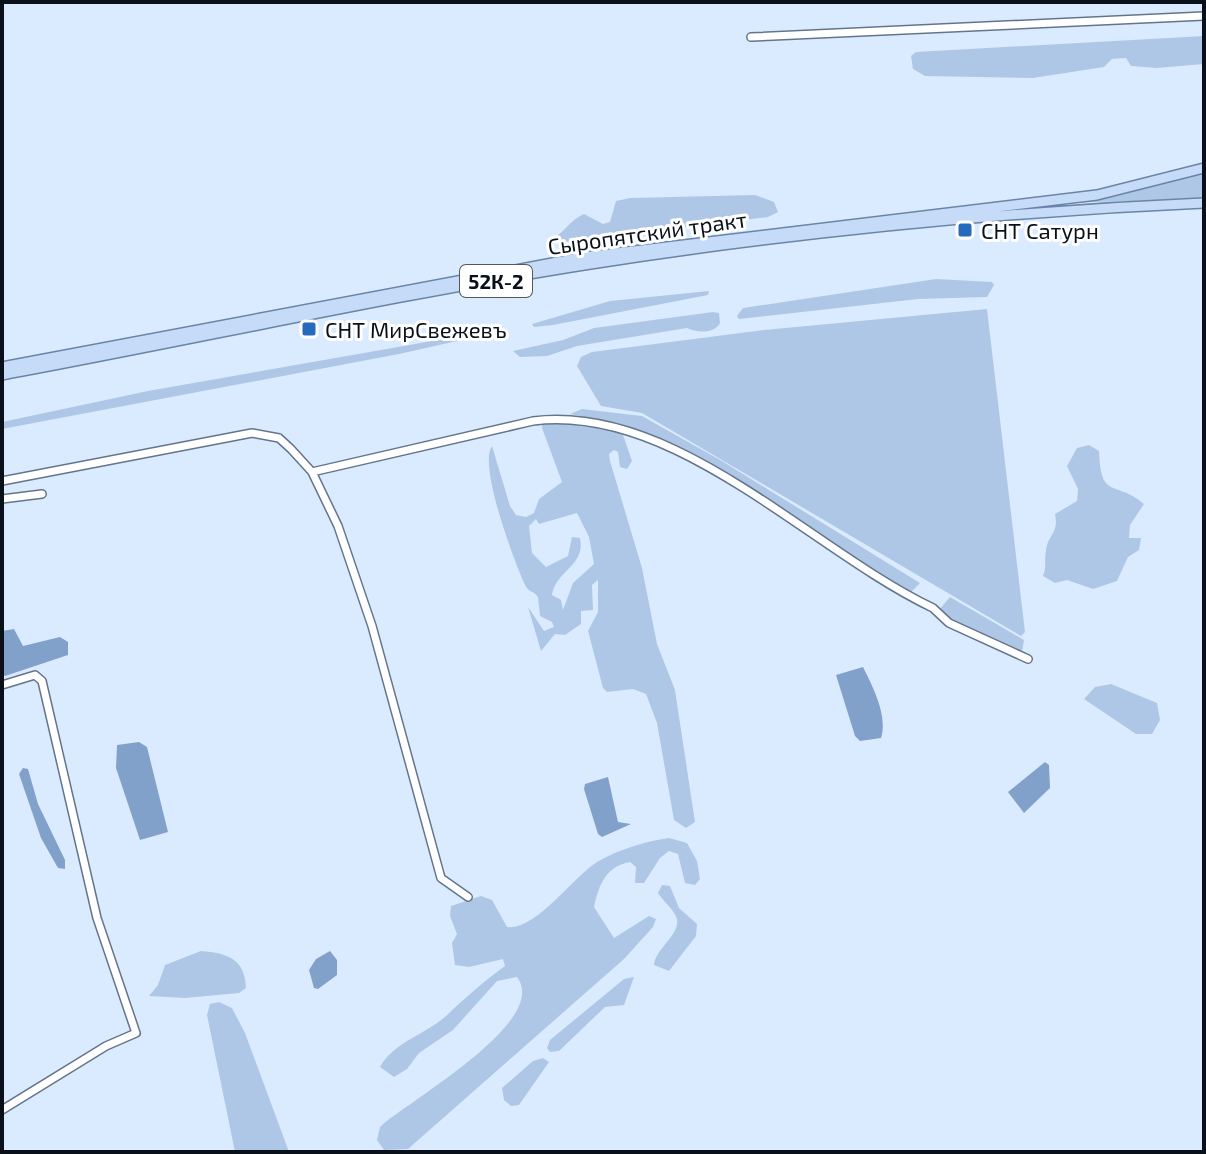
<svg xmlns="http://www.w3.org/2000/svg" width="1206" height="1154" font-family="'Exo 2',sans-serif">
<rect width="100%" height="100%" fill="#dbebff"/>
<path fill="#afc7e6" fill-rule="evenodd" d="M 1204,36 L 1204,64 L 1157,68 L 1131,66 L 1126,58 L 1112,59 L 1104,67 L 1033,78 L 925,76 L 913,69 L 911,56 L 916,52 Z
M 1204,173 L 1204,199 L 1060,203 Z
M 755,195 L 774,202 L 778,212 L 768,217 L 548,244 L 547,241 C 564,235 568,221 584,214 L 603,224 L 610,222 L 616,201 L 630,198 Z
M 936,279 L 992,282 L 994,285 L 987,297 L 918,299 L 739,319 L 737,316 L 743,308 Z
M 709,291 L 708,295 L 553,325 L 534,327 L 532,324 L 610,301 Z
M 987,309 L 1025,632 L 1021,636 L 642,413 L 601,406 L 577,366 L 581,357 L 592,352 L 764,330 Z
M 713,312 L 719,313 L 720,323 C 714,334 697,333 687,328 L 577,346 L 547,356 L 520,357 L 513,351 L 563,340 L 594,328 Z
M 455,337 L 457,341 L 399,354 L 2,429 L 2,422 L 148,391 Z
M 582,409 L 642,416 L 722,461 L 920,583 L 910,593 L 690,455 L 618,423 L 570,414 Z
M 550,421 L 621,429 L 632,461 L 627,469 L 620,467 L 618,452 L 614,450 L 609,454 L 610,461 L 642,568 L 657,644 L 675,690 L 695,822 L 686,828 L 674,820 L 657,723 L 646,694 L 633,689 L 607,692 L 603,688 L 588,631 L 598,612 L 598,580 L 592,585 L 593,610 L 581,611 L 581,624 L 565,635 L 555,634 L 541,651 L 528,607 L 544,631 L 554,627 L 552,622 L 540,616 L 538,597 C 533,590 529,593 525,585 C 514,561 478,465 492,446 L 510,506 L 516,515 L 526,517 L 534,513 L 539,499 L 562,482 L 542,428 L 542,423 ZM 577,513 L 589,537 L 594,564 L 573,583 L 563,610 L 561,600 L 552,595 C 556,570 586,566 580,538 L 572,537 L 568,556 L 546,567 L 532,553 L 529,526 L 536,519 L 539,524 Z
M 1089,445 L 1099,451 C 1101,501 1114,479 1144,504 L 1130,525 L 1129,538 L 1141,538 L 1139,550 L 1128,557 L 1117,581 L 1093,589 L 1067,580 L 1055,583 L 1043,576 C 1047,566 1044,560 1046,551 C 1048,533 1059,535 1055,514 L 1077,501 L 1078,489 L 1067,466 L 1077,448 Z
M 950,597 L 1024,640 L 1022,652 L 950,621 L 939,610 Z
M 1111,684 L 1157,703 L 1160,720 L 1152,734 L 1136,734 L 1084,699 L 1095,687 Z
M 669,838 L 687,843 L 697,861 L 700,879 L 695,885 L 685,883 L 678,854 L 669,851 L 660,858 L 644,883 L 635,883 L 636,867 L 630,862 C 605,867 599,885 594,907 L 614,938 L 649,916 L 656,919 L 653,927 L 624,959 L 408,1149 L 384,1150 L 377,1140 L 380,1127 C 407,1102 551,1021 517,977 L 497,981 L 453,1030 L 419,1053 L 407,1069 L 394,1077 L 380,1067 C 395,1041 425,1035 446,1016 C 465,998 483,982 505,966 L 503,959 L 469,967 L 455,965 L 452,943 L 457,934 L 450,916 L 451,906 L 481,896 L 492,900 L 507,927 C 535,931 572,878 597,862 C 617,850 646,841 669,838 Z
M 662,885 L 670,886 L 679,908 L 697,924 L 696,936 L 669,971 L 654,965 C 655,949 680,935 677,919 C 675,911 663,901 658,893 Z
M 201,951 C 228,953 245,959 246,988 L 239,993 L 185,998 L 149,996 L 158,985 L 165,965 Z
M 634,977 L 624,1005 L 605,1007 L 559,1051 L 550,1052 L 547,1048 L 550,1040 L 624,979 Z
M 219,1002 L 232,1008 L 245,1033 L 289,1152 L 235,1152 L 207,1015 L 210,1004 Z
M 543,1058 L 549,1062 L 519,1105 L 511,1106 L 504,1100 L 502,1088 L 533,1061 Z"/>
<path fill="#81a1cb" d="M 14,629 L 23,646 L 60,637 L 68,642 L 68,655 L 5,676 L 2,674 L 2,631 Z
M 863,667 C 873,687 888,716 881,738 L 860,741 L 855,736 L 836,675 Z
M 139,742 L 147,747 L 168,832 L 140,840 L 116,768 L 117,745 Z
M 1045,762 L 1049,765 L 1050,788 L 1024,813 L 1008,792 Z
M 23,768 L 28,769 L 38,804 L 65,860 L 65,869 L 58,868 L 41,838 L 19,774 Z
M 608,777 L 618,822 L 631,824 L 602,837 L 598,834 L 584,789 L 585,784 Z
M 330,951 L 337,960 L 337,975 L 318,989 L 314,988 L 309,970 L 316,959 Z"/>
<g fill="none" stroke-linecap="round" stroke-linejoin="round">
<defs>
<path id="minor" d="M 751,37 L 1204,16
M 312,472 L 533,421 C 675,403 811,550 933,608 L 949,623 L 1028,659
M 2,481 L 252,433 L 279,438 L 291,449 L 312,472 L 338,526 L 372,626 L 441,878 L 468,897
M 2,499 L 42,494
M 2,685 L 35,675 L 42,681 L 97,918 L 136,1033 L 106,1046 L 2,1110"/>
<path id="major" d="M 2,367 L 584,257 L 1097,195 L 1204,168
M 2,375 C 196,339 389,296 584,265 C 789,233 997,212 1204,203"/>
</defs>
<use href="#minor" stroke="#64758b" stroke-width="10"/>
<use href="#major" stroke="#6a84a7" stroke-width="12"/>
<use href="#minor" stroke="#fff" stroke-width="7"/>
<use href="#major" stroke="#c5dbf8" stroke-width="9"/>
</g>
<g fill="#266abb" stroke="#fff" stroke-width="3">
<rect x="957" y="222" width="16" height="16" rx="4"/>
<rect x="301" y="321" width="16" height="16" rx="4"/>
</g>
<g text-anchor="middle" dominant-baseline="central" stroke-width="6" stroke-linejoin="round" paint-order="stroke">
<rect fill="#fff" stroke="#54585e" stroke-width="2" x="460" y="265" width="72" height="32" rx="6"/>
<g font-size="20" font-weight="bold" fill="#0a1019">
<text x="496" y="281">52К-2</text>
</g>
<g font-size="22" fill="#0a1019" stroke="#fff" text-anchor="start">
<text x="981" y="230">СНТ Сатурн</text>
<text x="325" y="329">СНТ МирСвежевъ</text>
</g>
<g font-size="22" fill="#0a1019" stroke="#fff">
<text transform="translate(647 232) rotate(-8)">Сыропятский тракт</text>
</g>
</g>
<rect width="1206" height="1154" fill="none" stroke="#0a1019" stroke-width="8"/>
</svg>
